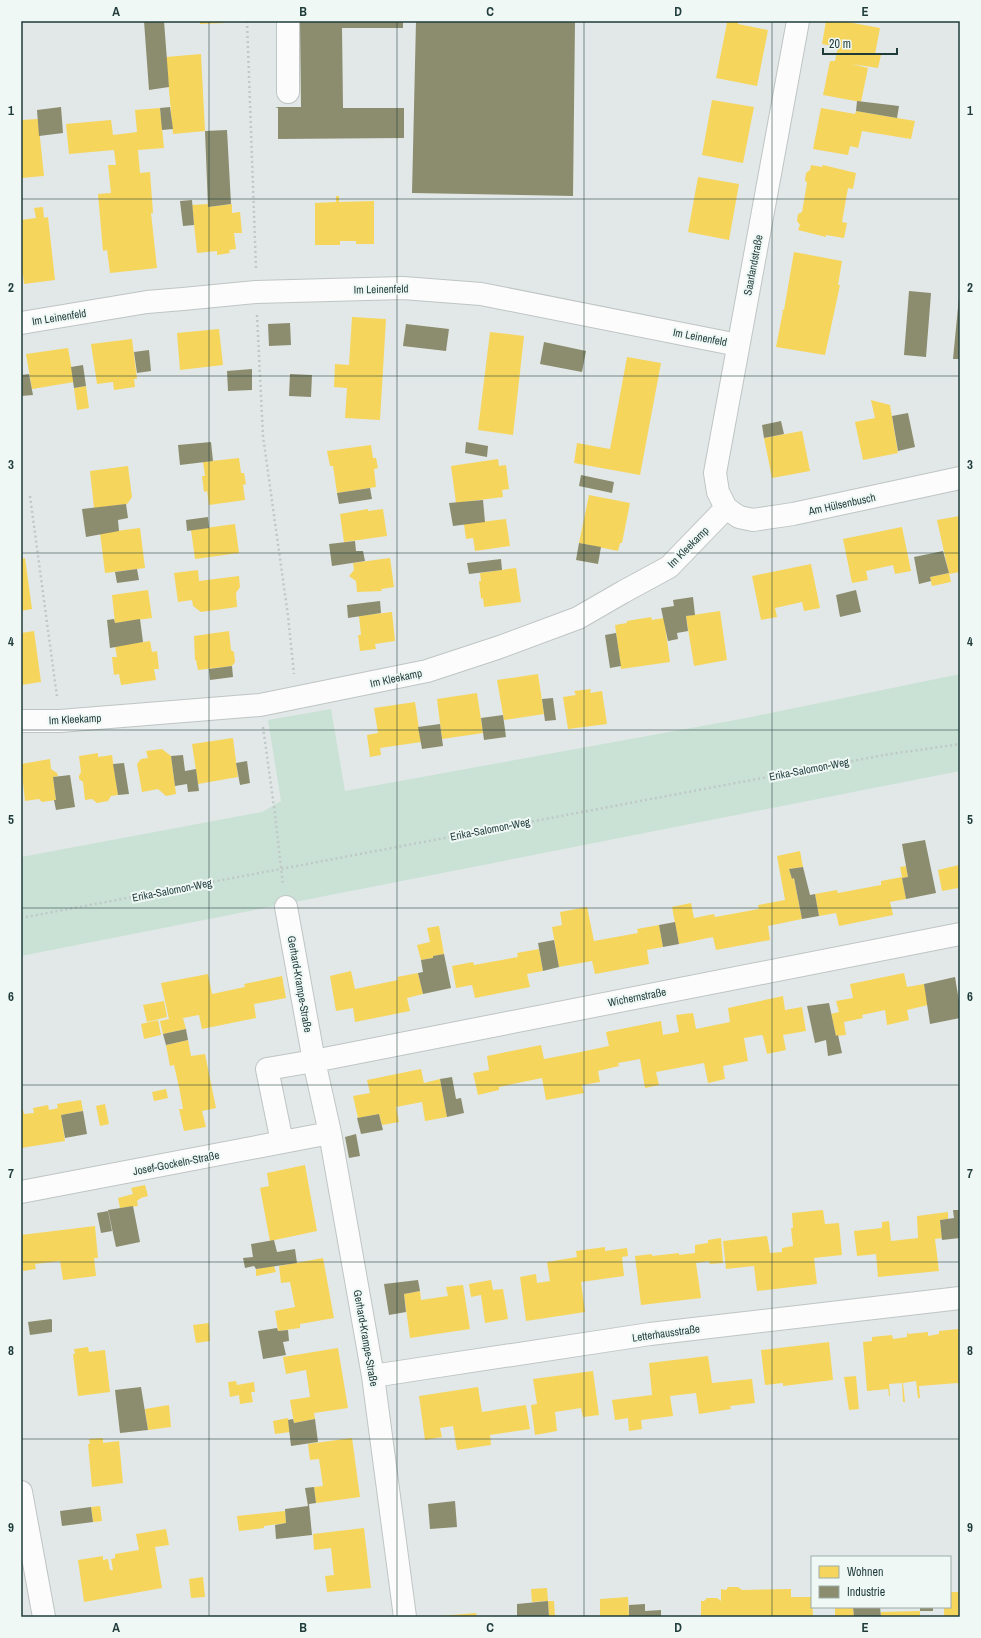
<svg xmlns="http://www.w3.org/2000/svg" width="981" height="1638" font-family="'Archivo Narrow',sans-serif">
<rect width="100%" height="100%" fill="#e2e8e7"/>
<path fill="#cae2d6" d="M 960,674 L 960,771 L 21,956 L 21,857 L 262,812 L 281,801 L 268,720 L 331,709 L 345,791 L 746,718 Z"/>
<path fill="#f6d55c" d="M 200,21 L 224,21 L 224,23 L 200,24 Z
M 722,21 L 738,21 L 738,24 L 768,30 L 757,86 L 716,78 L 727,23 Z
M 826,21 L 842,21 L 880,28 L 875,54 L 881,55 L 878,68 L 852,64 L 868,68 L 861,102 L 823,95 L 830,61 L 835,61 L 838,47 L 822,44 Z
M 201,54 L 205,131 L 173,134 L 166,57 Z
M 712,100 L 754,107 L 743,163 L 702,155 Z
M 160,108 L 164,148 L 138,150 L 140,173 L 150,172 L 153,213 L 151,213 L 157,268 L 110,273 L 107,250 L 103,251 L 98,194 L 111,193 L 108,165 L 116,165 L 114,150 L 69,154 L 66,124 L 111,120 L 113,135 L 137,132 L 135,110 Z
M 821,108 L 855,114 L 856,111 L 915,121 L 911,139 L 862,131 L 858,148 L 850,146 L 848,155 L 813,149 Z
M 38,119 L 44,176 L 21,178 L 21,120 Z
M 811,165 L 822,167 L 823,165 L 856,173 L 853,189 L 848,188 L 842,222 L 847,223 L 844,238 L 826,235 L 826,237 L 798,230 L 800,225 L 797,221 L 798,214 L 802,212 L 807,183 L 805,180 L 806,173 L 810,170 Z
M 698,177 L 739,184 L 729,240 L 688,232 Z
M 336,196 L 339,196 L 339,202 L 374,201 L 374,244 L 356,244 L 356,241 L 340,241 L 340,245 L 315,245 L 315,203 L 336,202 Z
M 208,204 L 208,207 L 232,204 L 232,213 L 240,212 L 242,233 L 234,233 L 236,249 L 229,250 L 230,253 L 217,255 L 217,251 L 197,253 L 192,205 Z
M 43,207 L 44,218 L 48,217 L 55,280 L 24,284 L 23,275 L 21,273 L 21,220 L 36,218 L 34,208 Z
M 794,252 L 842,261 L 838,285 L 840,285 L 825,355 L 776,347 L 783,311 L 781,310 L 784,310 Z
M 352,317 L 386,319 L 380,420 L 345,418 L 347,388 L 334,387 L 335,364 L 349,365 Z
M 219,329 L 223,365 L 180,370 L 177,333 Z
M 490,332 L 524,336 L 513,435 L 478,430 Z
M 132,339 L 137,379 L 134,379 L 135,387 L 114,390 L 113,382 L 97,384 L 91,344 Z
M 68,348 L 74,382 L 32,389 L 26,354 Z
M 627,357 L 661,363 L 640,475 L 574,463 L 577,443 L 610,449 Z
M 86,386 L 89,408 L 77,410 L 74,388 Z
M 871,400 L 890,405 L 898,453 L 863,460 L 855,422 L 875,418 Z
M 802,431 L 810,471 L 772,478 L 764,438 Z
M 371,445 L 373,458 L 376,458 L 378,468 L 374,469 L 376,487 L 337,493 L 333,466 L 330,466 L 327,451 Z
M 239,458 L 241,473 L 244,473 L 246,484 L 243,485 L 245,500 L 209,505 L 207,491 L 204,492 L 202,476 L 205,476 L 203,462 Z
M 498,459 L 499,466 L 506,465 L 509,489 L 502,490 L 503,497 L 456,503 L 451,466 Z
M 128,466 L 132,497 L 127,504 L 94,508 L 90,471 Z
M 589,495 L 630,503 L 622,543 L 620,543 L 618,551 L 579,543 Z
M 368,509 L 368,511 L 383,509 L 387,536 L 344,542 L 340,514 Z
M 960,516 L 960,572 L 949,574 L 937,520 Z
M 506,519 L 510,546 L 475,551 L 473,538 L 466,539 L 464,524 Z
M 235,524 L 239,553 L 195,559 L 191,530 Z
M 902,527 L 911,571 L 895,574 L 893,565 L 866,571 L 868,580 L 852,583 L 843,539 Z
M 140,528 L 145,568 L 105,573 L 100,533 Z
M 25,558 L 32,609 L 21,611 L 21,559 Z
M 390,558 L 394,587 L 381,589 L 382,591 L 357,592 L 356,581 L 349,576 L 354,570 L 353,563 Z
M 811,564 L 820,608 L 804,611 L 802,602 L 775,608 L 777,617 L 761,620 L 752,576 Z
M 516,568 L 521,602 L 484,607 L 483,598 L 481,599 L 479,581 L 481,581 L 480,573 Z
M 198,570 L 199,581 L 239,576 L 240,587 L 236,593 L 237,607 L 201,612 L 193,606 L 192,600 L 178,602 L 174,573 Z
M 949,573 L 951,582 L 932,586 L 930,577 Z
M 148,590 L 152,618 L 115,623 L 112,595 Z
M 720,611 L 727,660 L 694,666 L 686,616 Z
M 392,612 L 395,641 L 375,644 L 376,649 L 360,651 L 358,635 L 361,635 L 359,616 Z
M 651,617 L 652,620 L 664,618 L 670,662 L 621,669 L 615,625 L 627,623 L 627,621 Z
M 34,631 L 41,682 L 21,685 L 21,633 Z
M 229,631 L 231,650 L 234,652 L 235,662 L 232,666 L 198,670 L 196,660 L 195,660 L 194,636 Z
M 150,641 L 152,652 L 157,651 L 159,669 L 154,669 L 156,680 L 121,685 L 119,674 L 114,675 L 112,657 L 117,657 L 115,646 Z
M 538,674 L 544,714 L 504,720 L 497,680 Z
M 591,689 L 590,693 L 602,691 L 607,724 L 568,729 L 563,697 L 576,695 L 574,691 Z
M 477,693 L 483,733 L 442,739 L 437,699 Z
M 415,702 L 421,742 L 380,748 L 381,755 L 370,757 L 367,735 L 378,733 L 374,708 Z
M 233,738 L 238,777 L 198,784 L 192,744 Z
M 162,749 L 171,756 L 176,794 L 166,796 L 158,789 L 142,792 L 137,764 L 141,759 L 148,758 L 146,751 Z
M 98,753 L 98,757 L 112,755 L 118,795 L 111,796 L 108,801 L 97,803 L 92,799 L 85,800 L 83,782 L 79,779 L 79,776 L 81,772 L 79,756 Z
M 50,759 L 51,769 L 57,773 L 58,776 L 53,777 L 56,800 L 42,802 L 39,799 L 25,801 L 21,764 Z
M 800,851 L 803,867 L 789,869 L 792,879 L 794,878 L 802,919 L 768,926 L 770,940 L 716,950 L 713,937 L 679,944 L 672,907 L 691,903 L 694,918 L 714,914 L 715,917 L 759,909 L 758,905 L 785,900 L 777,856 Z
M 959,865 L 960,894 L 958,888 L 942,891 L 938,870 Z
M 906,866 L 908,877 L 902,878 L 906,899 L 890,902 L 893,915 L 839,926 L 836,913 L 819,916 L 815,894 L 837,890 L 838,893 L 881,885 L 881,881 L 902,877 L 900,867 Z
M 587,907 L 594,941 L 638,933 L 637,929 L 659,925 L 663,947 L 647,950 L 649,964 L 595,974 L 592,961 L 559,967 L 552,927 L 562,925 L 560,912 Z
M 439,926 L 444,954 L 433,956 L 433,958 L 421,960 L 417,945 L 430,942 L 427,928 Z
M 539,949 L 543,971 L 527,974 L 530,987 L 475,998 L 472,985 L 456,988 L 452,966 L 473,962 L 474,965 L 518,957 L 517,953 Z
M 351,971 L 355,989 L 398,980 L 397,977 L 418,973 L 423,994 L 407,998 L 410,1011 L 355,1022 L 353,1008 L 336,1011 L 330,976 Z
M 904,973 L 907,987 L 924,984 L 928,1005 L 907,1010 L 909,1020 L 887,1025 L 885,1010 L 862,1015 L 863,1018 L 844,1022 L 846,1035 L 836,1036 L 831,1014 L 839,1012 L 836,1001 L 853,998 L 850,984 Z
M 208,974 L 212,994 L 245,987 L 244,984 L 282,976 L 286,998 L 254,1004 L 256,1018 L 202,1029 L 199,1015 L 183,1018 L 186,1029 L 163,1034 L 160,1021 L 169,1019 L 161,983 Z
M 783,996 L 785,1010 L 802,1007 L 806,1031 L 783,1035 L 786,1050 L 767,1054 L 763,1036 L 761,1035 L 744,1038 L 748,1061 L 723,1066 L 725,1079 L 708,1083 L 704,1063 L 656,1072 L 659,1085 L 645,1088 L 640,1059 L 618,1063 L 619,1066 L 598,1071 L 600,1082 L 582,1085 L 584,1093 L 546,1100 L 542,1078 L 499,1087 L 499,1090 L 478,1095 L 473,1073 L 489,1070 L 487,1056 L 541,1045 L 544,1059 L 576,1053 L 609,1046 L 606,1032 L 661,1021 L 663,1035 L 679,1032 L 676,1015 L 693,1013 L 696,1029 L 730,1022 L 728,1008 Z
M 164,1001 L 167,1017 L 147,1022 L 143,1005 Z
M 158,1020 L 161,1035 L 144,1039 L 141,1024 Z
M 188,1040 L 191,1056 L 205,1054 L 216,1108 L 202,1111 L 206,1127 L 184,1131 L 179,1109 L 183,1109 L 179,1087 L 174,1065 L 170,1066 L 166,1045 Z
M 421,1069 L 424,1083 L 440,1079 L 447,1117 L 425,1121 L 422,1102 L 396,1107 L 399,1122 L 382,1125 L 379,1114 L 358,1118 L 353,1096 L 370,1093 L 367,1080 Z
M 166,1089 L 168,1098 L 154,1101 L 152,1092 Z
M 81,1100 L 83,1111 L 61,1115 L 65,1141 L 21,1148 L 21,1110 L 23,1110 L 24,1114 L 34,1113 L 33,1108 L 48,1105 L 49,1110 L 58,1108 L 57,1104 Z
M 105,1104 L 109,1124 L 100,1126 L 96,1106 Z
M 305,1165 L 317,1231 L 270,1241 L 260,1188 L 269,1186 L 267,1173 Z
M 145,1185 L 148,1196 L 141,1198 L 137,1201 L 138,1206 L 120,1208 L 118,1198 L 133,1194 L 131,1188 Z
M 823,1210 L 825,1224 L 839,1223 L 842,1255 L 814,1258 L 817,1284 L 757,1291 L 754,1266 L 726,1269 L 723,1241 L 767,1236 L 770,1253 L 782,1252 L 782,1248 L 793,1246 L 791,1228 L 793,1228 L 792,1213 Z
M 948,1212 L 948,1219 L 940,1220 L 942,1238 L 935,1239 L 939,1271 L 878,1277 L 876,1254 L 857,1256 L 854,1231 L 882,1228 L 882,1222 L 889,1221 L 891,1241 L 918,1238 L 917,1216 Z
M 95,1226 L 98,1258 L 94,1258 L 96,1276 L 63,1280 L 60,1261 L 35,1264 L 36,1269 L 23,1271 L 21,1235 Z
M 721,1238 L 723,1263 L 710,1264 L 709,1261 L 696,1263 L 701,1298 L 641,1305 L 635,1256 L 652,1254 L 652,1256 L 679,1253 L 679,1255 L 695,1253 L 695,1245 L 708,1243 L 708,1240 Z
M 605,1247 L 605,1251 L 627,1248 L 628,1256 L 622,1257 L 624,1276 L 581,1282 L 585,1312 L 526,1321 L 520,1277 L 536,1274 L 537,1283 L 550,1281 L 547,1262 L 577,1257 L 576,1251 Z
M 323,1258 L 334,1318 L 300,1324 L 300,1328 L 278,1331 L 275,1311 L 295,1307 L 290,1282 L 281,1283 L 279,1266 Z
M 274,1266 L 276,1272 L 256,1276 L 256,1269 Z
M 491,1280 L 493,1290 L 503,1289 L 508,1319 L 485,1323 L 481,1295 L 471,1297 L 469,1284 Z
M 463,1285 L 470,1329 L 410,1338 L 404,1294 L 420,1291 L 421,1300 L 448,1296 L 446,1287 Z
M 209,1323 L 210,1341 L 196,1343 L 193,1325 Z
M 959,1329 L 960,1393 L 958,1383 L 919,1386 L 920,1398 L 918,1398 L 916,1381 L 903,1383 L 905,1402 L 903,1402 L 902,1383 L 889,1384 L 890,1396 L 889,1396 L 888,1389 L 867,1391 L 863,1342 L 872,1341 L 872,1337 L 892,1335 L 893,1339 L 907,1337 L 907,1331 L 908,1334 L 928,1332 L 928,1336 L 939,1334 L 939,1331 Z
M 829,1342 L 833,1380 L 783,1386 L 783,1383 L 765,1385 L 761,1350 Z
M 88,1347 L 89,1352 L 105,1350 L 110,1392 L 78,1396 L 73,1354 L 75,1354 L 74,1349 Z
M 338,1348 L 348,1408 L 314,1413 L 315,1419 L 294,1423 L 290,1400 L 310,1397 L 306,1370 L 286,1374 L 283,1357 Z
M 708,1356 L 712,1383 L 752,1379 L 755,1403 L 730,1406 L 731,1409 L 699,1414 L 696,1393 L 670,1396 L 673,1416 L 641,1420 L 642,1429 L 629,1431 L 628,1418 L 615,1420 L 612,1400 L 652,1395 L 649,1363 Z
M 593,1371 L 599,1415 L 583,1417 L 581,1408 L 555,1412 L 557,1431 L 535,1435 L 531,1405 L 537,1404 L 533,1379 Z
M 856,1376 L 859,1409 L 849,1410 L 844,1377 Z
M 236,1381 L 237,1385 L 254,1382 L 255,1392 L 251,1392 L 253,1402 L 240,1404 L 239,1395 L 230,1397 L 228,1382 Z
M 478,1387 L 482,1412 L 526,1405 L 530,1429 L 490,1435 L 491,1445 L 457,1450 L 453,1426 L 440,1428 L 442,1437 L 425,1440 L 419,1396 Z
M 169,1405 L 171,1427 L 148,1430 L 145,1409 Z
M 288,1418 L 290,1432 L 275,1434 L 273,1421 Z
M 103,1438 L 103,1443 L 119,1441 L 123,1483 L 92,1487 L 88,1444 L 90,1444 L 89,1439 Z
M 352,1438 L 360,1497 L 316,1503 L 314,1487 L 323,1486 L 319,1459 L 310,1460 L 308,1444 Z
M 100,1506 L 102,1521 L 93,1522 L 91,1507 Z
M 285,1511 L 286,1523 L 264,1526 L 264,1528 L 239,1531 L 237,1516 Z
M 364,1528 L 371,1588 L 327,1592 L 325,1576 L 334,1575 L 331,1548 L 314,1550 L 313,1534 Z
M 166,1529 L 169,1545 L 155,1547 L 162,1588 L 84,1602 L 78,1560 L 103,1556 L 103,1560 L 108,1559 L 110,1570 L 113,1570 L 111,1559 L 115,1558 L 115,1554 L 139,1550 L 136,1534 Z
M 203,1577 L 205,1597 L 191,1598 L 189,1579 Z
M 728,1587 L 738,1587 L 742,1590 L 791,1589 L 791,1597 L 812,1597 L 813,1617 L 701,1617 L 701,1601 L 704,1601 L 707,1598 L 717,1598 L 721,1601 L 721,1589 L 726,1590 Z
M 547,1588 L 548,1601 L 532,1602 L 531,1589 Z
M 950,1592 L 960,1592 L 960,1617 L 944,1617 L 944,1607 L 950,1607 Z
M 628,1597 L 629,1617 L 600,1617 L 600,1599 Z
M 548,1601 L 554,1601 L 555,1617 L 549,1617 Z
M 835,1607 L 853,1607 L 854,1617 L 826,1617 L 826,1616 L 835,1616 Z
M 920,1611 L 920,1617 L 881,1617 L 881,1612 Z
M 476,1613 L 477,1617 L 440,1617 L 440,1616 Z"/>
<path fill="#8c8c6e" d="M 144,21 L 164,21 L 169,87 L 149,90 Z
M 300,21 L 403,21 L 403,28 L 342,28 L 343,108 L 404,108 L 404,138 L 278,139 L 278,108 L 275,107 L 301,107 Z
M 416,21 L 575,21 L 573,196 L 412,193 Z
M 857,101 L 899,106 L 897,118 L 856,111 Z
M 61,107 L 63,133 L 39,136 L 37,110 Z
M 170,107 L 173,129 L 162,130 L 160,108 Z
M 227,130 L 231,204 L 208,207 L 205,131 Z
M 192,200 L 194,225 L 183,226 L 180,201 Z
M 909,291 L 931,293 L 926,357 L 904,355 Z
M 959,297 L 960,297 L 960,359 L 953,359 Z
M 290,323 L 291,345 L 269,346 L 268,324 Z
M 406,324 L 449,329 L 446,351 L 403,346 Z
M 544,342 L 586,351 L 582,372 L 540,364 Z
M 149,350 L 151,371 L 137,373 L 134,352 Z
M 83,365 L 86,386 L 74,388 L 71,367 Z
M 252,369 L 252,390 L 228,391 L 227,371 Z
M 29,374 L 33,395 L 21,396 L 21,375 Z
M 290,374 L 312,375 L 311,397 L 289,396 Z
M 908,413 L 915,447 L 898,451 L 892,416 Z
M 781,421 L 784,434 L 764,438 L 762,425 Z
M 211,442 L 213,461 L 180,465 L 178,445 Z
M 466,442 L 488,446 L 487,457 L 465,453 Z
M 581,475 L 614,482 L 612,493 L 579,486 Z
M 370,488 L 372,499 L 339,504 L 337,493 Z
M 483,500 L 485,522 L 453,526 L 449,503 Z
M 126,504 L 128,518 L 118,520 L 119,531 L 86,537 L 82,509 Z
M 208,517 L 209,528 L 187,531 L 186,520 Z
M 355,541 L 356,551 L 363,551 L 365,561 L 332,566 L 329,544 Z
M 579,543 L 601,547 L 598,564 L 576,560 Z
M 943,551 L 949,573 L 930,577 L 931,581 L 919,584 L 914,557 Z
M 501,559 L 502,570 L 469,574 L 467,563 Z
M 137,569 L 139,580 L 117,583 L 115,572 Z
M 856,590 L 861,612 L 840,617 L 836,595 Z
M 693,597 L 695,615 L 686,616 L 688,631 L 677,633 L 678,639 L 668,641 L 661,608 L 674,606 L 673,600 Z
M 380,601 L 381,613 L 348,618 L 347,605 Z
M 114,619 L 115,623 L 140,619 L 143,642 L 110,648 L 107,620 Z
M 616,633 L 621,666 L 610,668 L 605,635 Z
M 232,666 L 233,677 L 210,680 L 209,669 Z
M 553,698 L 556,720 L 545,721 L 542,699 Z
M 503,715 L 506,737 L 484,740 L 481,718 Z
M 440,724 L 443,746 L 422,749 L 418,727 Z
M 183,755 L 185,771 L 196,769 L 199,791 L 188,792 L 187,784 L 175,786 L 171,756 Z
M 247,761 L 250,783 L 240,785 L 236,763 Z
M 124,763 L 129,794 L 118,795 L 113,764 Z
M 70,775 L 75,807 L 56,810 L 54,800 L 56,800 L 53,777 Z
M 925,840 L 936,893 L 906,899 L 902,878 L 908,877 L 902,844 Z
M 803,867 L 810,895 L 815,894 L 819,916 L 802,919 L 794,878 L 792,879 L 789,869 Z
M 675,922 L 679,944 L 663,947 L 659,925 Z
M 554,940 L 559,967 L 543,971 L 538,943 Z
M 444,954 L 451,988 L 423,994 L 418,973 L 423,972 L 421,960 L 433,958 L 433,956 Z
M 955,977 L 960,1007 L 960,1018 L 930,1024 L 924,984 Z
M 829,1003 L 836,1036 L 838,1035 L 842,1053 L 828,1056 L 826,1040 L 815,1043 L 807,1006 Z
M 186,1029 L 188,1040 L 166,1045 L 163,1034 Z
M 452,1077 L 456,1099 L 461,1098 L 464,1113 L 447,1117 L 440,1079 Z
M 83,1111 L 87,1134 L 65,1138 L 61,1115 Z
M 379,1114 L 383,1130 L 361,1134 L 357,1118 Z
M 356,1134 L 360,1156 L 349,1158 L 345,1137 Z
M 133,1206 L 140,1242 L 116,1247 L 108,1210 Z
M 953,1210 L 960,1210 L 960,1238 L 942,1240 L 940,1220 L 954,1218 Z
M 108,1211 L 112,1231 L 101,1233 L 97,1213 Z
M 274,1240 L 277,1252 L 295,1249 L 297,1263 L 256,1269 L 254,1266 L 245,1268 L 243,1258 L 253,1257 L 251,1244 Z
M 418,1280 L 420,1291 L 404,1294 L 406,1312 L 389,1315 L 384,1284 Z
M 51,1319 L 52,1320 L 52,1332 L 30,1335 L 28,1322 Z
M 277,1328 L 278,1331 L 288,1330 L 289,1341 L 283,1342 L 286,1355 L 263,1359 L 258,1331 Z
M 141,1387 L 148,1430 L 120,1433 L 115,1390 Z
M 293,1419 L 294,1423 L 315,1419 L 318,1442 L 291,1446 L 288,1420 Z
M 314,1487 L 316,1503 L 309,1504 L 312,1535 L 276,1539 L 275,1525 L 286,1523 L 285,1509 L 308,1506 L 305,1488 Z
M 455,1501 L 457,1527 L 430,1529 L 428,1504 Z
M 91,1507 L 93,1522 L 62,1526 L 60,1511 Z
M 548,1601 L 549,1617 L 517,1617 L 517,1604 Z
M 645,1604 L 645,1611 L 661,1610 L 661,1617 L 629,1617 L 629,1605 Z
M 853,1607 L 880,1607 L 881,1617 L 854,1617 Z
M 920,1607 L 933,1607 L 933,1611 L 920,1611 Z"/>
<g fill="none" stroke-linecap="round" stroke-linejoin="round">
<defs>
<path id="minor" d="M 288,21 L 288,92
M 798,21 L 715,473 L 718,492 L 726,508 L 739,517 L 753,520 L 793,514 L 960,478
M 21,323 L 147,302 L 183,299 L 256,292 L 403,288 L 481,294 L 738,345
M 21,721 L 60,721 L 260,705 L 427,671 L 497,648 L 578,618 L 623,592 L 669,567 L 726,508
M 286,907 L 314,1061 L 330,1133 L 373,1376 L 405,1617
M 282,1142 L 267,1069 L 314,1061 L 960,934
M 21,1192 L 330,1133
M 373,1376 L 650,1334 L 960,1298
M 21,1492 L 44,1617"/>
</defs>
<use href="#minor" stroke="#bfc5c4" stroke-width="24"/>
<path stroke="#bfc8c7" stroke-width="2.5" stroke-dasharray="2 3" stroke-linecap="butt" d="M 247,21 L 256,268
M 257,315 L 263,436 L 288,616 L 294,674
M 30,496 L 57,697
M 263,727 L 275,814 L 283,885
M 21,918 L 884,755 L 960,744"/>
<use href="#minor" stroke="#fbfcfb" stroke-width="22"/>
</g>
<path fill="none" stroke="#1f3c3a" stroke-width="1" stroke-opacity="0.55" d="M 209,21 L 209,1617M 397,21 L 397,1617M 584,21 L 584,1617M 772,21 L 772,1617M 21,199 L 960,199M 21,376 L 960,376M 21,553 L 960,553M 21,730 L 960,730M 21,908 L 960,908M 21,1085 L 960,1085M 21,1262 L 960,1262M 21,1439 L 960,1439"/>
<g text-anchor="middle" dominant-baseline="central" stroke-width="4" stroke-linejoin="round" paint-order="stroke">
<g font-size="11" fill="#1f3c3a" stroke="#f0f8f5">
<text transform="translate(753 265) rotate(-79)">Saarlandstraße</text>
<text transform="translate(381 289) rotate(-1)">Im Leinenfeld</text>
<text transform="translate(59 317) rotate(-9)">Im Leinenfeld</text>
<text transform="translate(700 337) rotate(11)">Im Leinenfeld</text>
<text transform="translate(842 504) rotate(-12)">Am Hülsenbusch</text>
<text transform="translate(688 547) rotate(-45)">Im Kleekamp</text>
<text transform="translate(396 678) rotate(-12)">Im Kleekamp</text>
<text transform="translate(75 719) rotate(-3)">Im Kleekamp</text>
<text transform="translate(809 769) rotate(-11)">Erika-Salomon-Weg</text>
<text transform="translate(490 829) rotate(-11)">Erika-Salomon-Weg</text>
<text transform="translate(172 890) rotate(-11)">Erika-Salomon-Weg</text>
<text transform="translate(300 984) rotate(80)">Gerhard-Krampe-Straße</text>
<text transform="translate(637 997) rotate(-11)">Wichernstraße</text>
<text transform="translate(176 1163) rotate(-11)">Josef-Gockeln-Straße</text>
<text transform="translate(666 1333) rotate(-8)">Letterhausstraße</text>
<text transform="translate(366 1338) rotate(80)">Gerhard-Krampe-Straße</text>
</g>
</g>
<rect width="981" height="1638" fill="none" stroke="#f0f8f5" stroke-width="44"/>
<rect x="811" y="1556" width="140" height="52" fill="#f0f8f5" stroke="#9cadaa"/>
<rect x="819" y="1566" width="20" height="12" fill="#f6d55c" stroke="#9cadaa"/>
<text x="847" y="1576" font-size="12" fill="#1f3c3a">Wohnen</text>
<rect x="819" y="1586" width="20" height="12" fill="#8c8c6e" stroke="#9cadaa"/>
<text x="847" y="1596" font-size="12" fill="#1f3c3a">Industrie</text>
<path d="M823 48v6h74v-6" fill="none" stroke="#1f3c3a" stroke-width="2"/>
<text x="829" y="48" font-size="12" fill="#1f3c3a" stroke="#f0f8f5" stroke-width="3" paint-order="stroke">20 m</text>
<rect x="22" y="22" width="937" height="1594" fill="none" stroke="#1f3c3a" stroke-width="1.5"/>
<g font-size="13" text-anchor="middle" font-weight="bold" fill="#1f3c3a">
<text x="116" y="16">A</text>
<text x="303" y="16">B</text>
<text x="490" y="16">C</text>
<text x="678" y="16">D</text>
<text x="865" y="16">E</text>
<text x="11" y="115">1</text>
<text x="970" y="115">1</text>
<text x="11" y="292">2</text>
<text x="970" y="292">2</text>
<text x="11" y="469">3</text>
<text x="970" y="469">3</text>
<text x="11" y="646">4</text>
<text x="970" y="646">4</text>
<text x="11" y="824">5</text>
<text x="970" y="824">5</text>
<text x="11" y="1001">6</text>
<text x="970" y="1001">6</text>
<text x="11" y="1178">7</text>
<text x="970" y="1178">7</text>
<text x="11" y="1355">8</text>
<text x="970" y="1355">8</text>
<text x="11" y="1532">9</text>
<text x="970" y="1532">9</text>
<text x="116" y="1632">A</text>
<text x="303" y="1632">B</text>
<text x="490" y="1632">C</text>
<text x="678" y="1632">D</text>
<text x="865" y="1632">E</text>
</g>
</svg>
